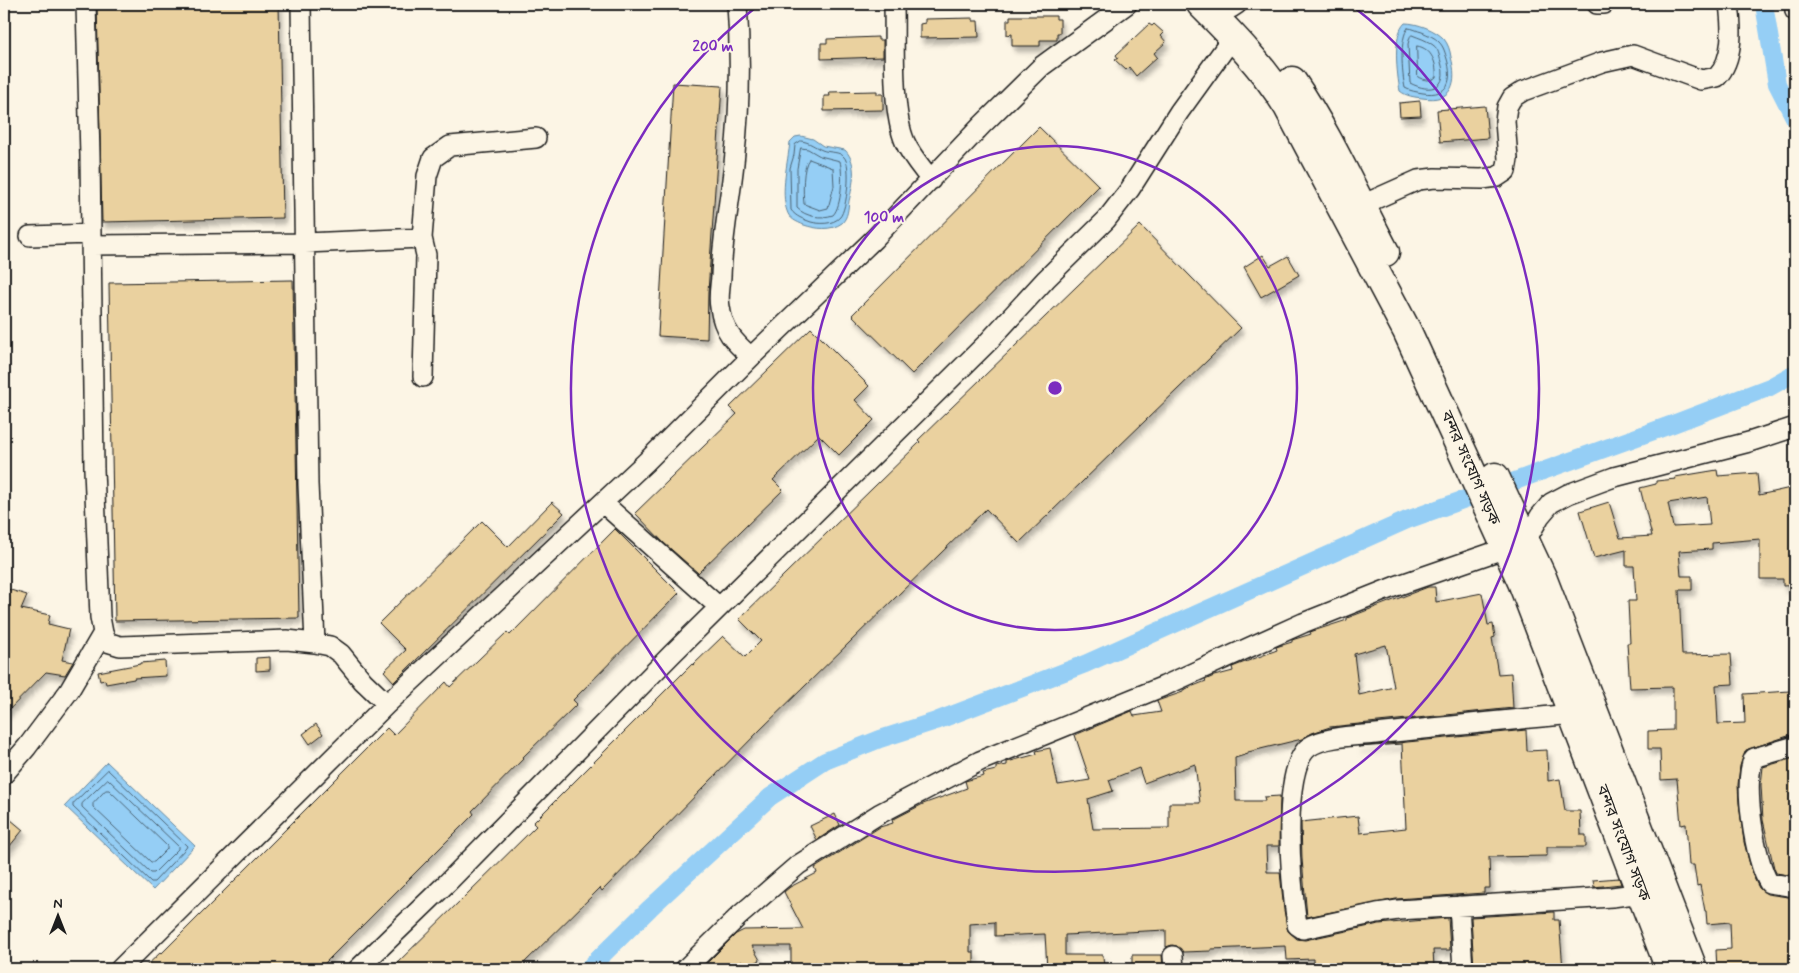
<svg xmlns="http://www.w3.org/2000/svg" width="1799" height="973" font-family="Mynerve,'Noto Sans Bengali',sans-serif">
<defs>
<filter id="shadow"><feDropShadow dx="3" dy="5.5" stdDeviation="2.5" flood-color="#0004"/></filter>
</defs>
<rect width="100%" height="100%" fill="#fcf5e5"/>
<filter id="ink" filterUnits="userSpaceOnUse"><feTurbulence type="fractalNoise" baseFrequency=".02" numOctaves="2"/><feDisplacementMap in="SourceGraphic" scale="10" xChannelSelector="R" yChannelSelector="G"/><feConvolveMatrix kernelMatrix="1 2 1 2 8 2 1 2 1" color-interpolation-filters="sRGB"/></filter>
<g filter="url(#ink)">
<path fill="#95cef5" stroke="#65879e" d="M 1405,23 C 1417,23 1436,30 1444,39 C 1448,44 1450,50 1451,57 C 1458,82 1453,103 1422,98 C 1414,97 1406,96 1400,91 C 1397,74 1392,35 1405,23 Z
M 801,136 L 813,139 L 823,146 L 845,150 C 858,163 853,185 849,201 C 848,209 848,217 842,223 C 831,231 816,229 804,225 C 797,222 789,219 787,211 C 780,193 788,161 790,142 L 795,137 Z
M 107,762 L 195,846 L 153,890 L 65,806 Z"/>
<g fill="none" stroke-linecap="round" stroke-linejoin="round">
<path stroke="#4c6373" stroke-width="1" d="M 1408,28 C 1413,28 1417,31 1422,32 C 1428,35 1435,37 1439,42 C 1444,47 1445,53 1447,59 C 1453,80 1449,97 1423,93 C 1417,92 1410,91 1405,88 C 1402,74 1399,38 1408,28 Z
M 1412,35 C 1419,38 1427,40 1433,45 C 1439,49 1439,56 1441,62 C 1449,88 1431,94 1410,83 L 1408,44 L 1410,37 Z
M 1417,46 C 1432,48 1437,64 1436,77 C 1431,82 1423,80 1418,77 Z
M 801,141 C 810,142 815,147 822,150 C 829,153 840,151 844,157 C 852,165 847,209 840,217 C 833,225 819,224 811,222 C 803,219 796,217 791,210 L 790,168 L 794,155 L 795,145 Z
M 801,148 L 808,149 L 820,156 L 840,161 C 843,174 842,206 833,215 C 821,219 806,217 797,208 L 797,169 Z
M 809,159 L 833,168 L 834,186 L 828,208 L 820,210 L 804,204 C 803,193 802,167 809,159 Z
M 108,770 L 187,846 L 186,848 L 154,882 L 151,882 L 73,807 L 73,804 Z
M 108,779 L 178,846 L 178,849 L 154,873 L 151,873 L 82,807 L 82,804 Z
M 106,790 L 109,790 L 167,846 L 167,849 L 154,862 L 151,862 L 93,807 L 93,804 Z"/>
<path stroke="#95cef5" stroke-width="18" d="M 1764,4 L 1777,84 L 1795,119
M 588,969 L 650,908 L 770,797 L 825,761 L 880,739 L 936,721 L 1085,664 L 1407,520 L 1673,424 L 1770,387 L 1795,373"/>
</g>
<path fill="#ead19f" stroke="#1c1c1c" fill-rule="evenodd" filter="url(#shadow)" d="M 97,4 L 279,4 L 283,218 L 102,222 Z
M 1010,16 L 1056,16 L 1056,19 L 1060,19 L 1060,33 L 1057,33 L 1057,40 L 1040,40 L 1040,46 L 1012,46 L 1012,34 L 1007,35 L 1007,20 L 1010,20 Z
M 973,18 L 973,21 L 978,21 L 979,37 L 920,38 L 920,24 L 925,23 L 925,19 Z
M 1149,24 L 1152,26 L 1154,24 L 1164,33 L 1161,36 L 1166,42 L 1154,53 L 1157,57 L 1136,76 L 1129,67 L 1126,70 L 1115,60 L 1118,58 L 1116,55 Z
M 878,37 L 878,40 L 883,40 L 883,57 L 821,59 L 821,43 L 827,43 L 827,39 Z
M 673,83 L 722,86 L 708,292 L 707,339 L 658,336 Z
M 877,91 L 877,94 L 883,94 L 883,110 L 824,111 L 824,96 L 830,96 L 829,92 Z
M 1420,101 L 1421,116 L 1400,117 L 1399,103 Z
M 1485,106 L 1488,138 L 1440,142 L 1437,110 Z
M 1039,127 L 1099,186 L 912,374 L 852,315 Z
M 1140,225 L 1241,328 L 1019,543 L 986,509 L 760,730 L 602,891 L 600,888 L 518,969 L 391,969 L 536,826 L 533,823 L 692,664 L 693,665 L 723,636 L 745,657 L 761,641 L 739,619 L 920,442 L 918,440 Z
M 1263,255 L 1270,266 L 1288,256 L 1299,275 L 1261,297 L 1244,267 Z
M 293,280 L 299,618 L 115,621 L 109,283 Z
M 811,328 L 869,386 L 855,400 L 874,420 L 839,455 L 819,435 L 773,480 L 783,490 L 698,573 L 664,543 L 635,513 L 737,414 L 730,407 Z
M 1717,470 L 1718,476 L 1757,473 L 1759,495 L 1795,487 L 1795,529 L 1792,529 L 1792,569 L 1795,569 L 1795,585 L 1783,586 L 1783,579 L 1760,579 L 1760,539 L 1712,543 L 1712,549 L 1679,551 L 1681,576 L 1692,576 L 1692,590 L 1679,590 L 1682,655 L 1731,654 L 1733,684 L 1716,685 L 1718,724 L 1745,723 L 1744,694 L 1790,691 L 1791,735 L 1746,750 L 1740,766 L 1738,785 L 1739,803 L 1744,842 L 1753,876 L 1759,888 L 1767,894 L 1795,898 L 1795,969 L 1717,969 L 1716,950 L 1731,949 L 1730,922 L 1707,924 L 1706,911 L 1705,911 L 1700,885 L 1697,886 L 1694,865 L 1689,865 L 1686,824 L 1681,825 L 1677,779 L 1661,780 L 1660,749 L 1648,749 L 1648,731 L 1673,730 L 1673,687 L 1630,688 L 1627,643 L 1630,643 L 1628,601 L 1636,601 L 1634,566 L 1626,566 L 1626,550 L 1594,558 L 1580,511 L 1609,502 L 1620,538 L 1652,536 L 1640,488 L 1656,484 L 1656,481 L 1676,479 L 1675,477 ZM 1707,497 L 1710,525 L 1673,527 L 1668,503 Z
M 552,502 L 564,513 L 394,682 L 384,671 L 406,650 L 379,623 L 482,521 L 508,547 Z
M 615,529 L 679,593 L 573,700 L 577,704 L 523,757 L 524,758 L 472,811 L 474,814 L 319,969 L 143,969 L 161,952 L 162,953 L 387,728 L 394,735 L 446,682 L 450,687 L 507,632 L 510,635 Z
M 1428,587 L 1435,587 L 1436,602 L 1482,593 L 1488,625 L 1493,624 L 1495,637 L 1492,638 L 1498,674 L 1511,673 L 1513,708 L 1330,727 L 1312,733 L 1302,739 L 1248,752 L 1248,754 L 1235,758 L 1236,801 L 1265,801 L 1264,797 L 1280,796 L 1279,846 L 1266,846 L 1267,872 L 1280,872 L 1284,910 L 1288,931 L 1297,939 L 1305,940 L 1379,924 L 1448,918 L 1450,950 L 1433,950 L 1434,968 L 1313,969 L 1313,959 L 1287,960 L 1286,946 L 1211,949 L 1211,951 L 1183,952 L 1177,946 L 1172,945 L 1166,947 L 1166,930 L 1065,935 L 1065,955 L 1103,955 L 1104,969 L 1047,969 L 1045,934 L 995,936 L 995,922 L 970,924 L 970,952 L 974,952 L 974,969 L 807,969 L 807,965 L 791,965 L 791,946 L 752,946 L 760,960 L 746,968 L 742,961 L 729,969 L 701,969 L 736,934 L 744,930 L 803,929 L 784,892 L 790,887 L 817,873 L 815,868 L 880,827 L 893,823 L 892,820 L 923,804 L 967,788 L 965,781 L 984,776 L 983,773 L 996,770 L 996,767 L 1007,765 L 1007,762 L 1037,754 L 1036,751 L 1050,748 L 1058,785 L 1090,780 L 1075,735 L 1132,711 L 1134,716 L 1161,712 L 1157,701 L 1183,692 L 1183,690 L 1206,681 L 1205,680 L 1214,676 L 1233,671 L 1232,667 L 1277,650 L 1276,647 L 1292,642 L 1292,640 L 1295,639 L 1311,634 L 1310,632 L 1347,620 L 1347,618 ZM 1386,645 L 1394,687 L 1359,695 L 1354,654 ZM 1195,764 L 1200,803 L 1169,803 L 1169,828 L 1093,829 L 1088,799 L 1113,791 L 1109,780 L 1139,768 L 1144,783 Z
M 4,588 L 27,595 L 21,609 L 50,615 L 48,624 L 69,629 L 62,660 L 73,662 L 65,675 L 46,672 L 4,715 Z
M 270,657 L 270,670 L 256,671 L 256,658 Z
M 165,661 L 166,676 L 134,678 L 134,679 L 106,684 L 105,680 L 100,681 L 98,672 L 140,664 L 140,663 Z
M 316,724 L 323,734 L 310,744 L 303,734 Z
M 1526,730 L 1527,751 L 1547,750 L 1548,781 L 1560,779 L 1565,811 L 1580,811 L 1581,835 L 1586,835 L 1586,847 L 1547,847 L 1547,856 L 1489,857 L 1490,888 L 1484,888 L 1484,893 L 1396,899 L 1307,917 L 1302,859 L 1301,822 L 1358,816 L 1360,833 L 1406,828 L 1402,744 L 1358,747 Z
M 1794,758 L 1794,773 L 1795,773 L 1795,876 L 1776,873 L 1774,868 L 1763,820 L 1761,785 L 1763,767 Z
M 4,814 L 23,830 L 4,853 Z
M 835,814 L 840,825 L 817,840 L 810,826 Z
M 1619,878 L 1621,884 L 1594,887 L 1593,880 Z
M 1554,912 L 1554,920 L 1559,920 L 1563,969 L 1474,969 L 1471,917 Z
M 1132,955 L 1162,955 L 1163,969 L 1132,969 Z"/>
<g fill="none" stroke-linecap="round" stroke-linejoin="round">
<defs>
<path id="minor" d="M 86,4 L 90,156 L 94,469 L 100,617 L 103,633 L 107,642 L 120,646 L 287,640 L 315,643 L 330,646 L 341,654 L 363,681 L 387,704
M 301,4 L 308,484 L 315,643
M 737,4 C 741,57 740,110 734,163 C 730,201 722,239 721,277 C 720,287 718,298 720,307 C 723,331 734,342 751,357
M 894,4 C 895,41 891,110 905,142 C 911,156 922,168 931,180
M 1597,4 L 1604,4
M 1795,4 L 1795,11
M 1231,8 L 1237,4
M 1362,205 L 1418,180 L 1435,178 L 1482,179 L 1497,177 L 1506,171 L 1508,159 L 1505,121 L 1507,107 L 1512,98 L 1523,91 L 1602,62 L 1633,55 L 1701,80 L 1717,77 C 1734,59 1732,28 1729,4
M 30,236 L 91,234
M 91,245 L 305,243 L 422,238
M 423,377 L 426,255 L 422,238 L 427,176 L 433,158 L 450,146 L 536,138
M 603,503 L 719,607
M 1525,542 L 1540,516 L 1551,503 L 1568,494 L 1614,477 L 1749,442 L 1795,427
M 1573,714 C 1507,720 1442,727 1376,734 C 1358,736 1324,736 1309,747 C 1279,769 1292,890 1297,925 L 1303,929 L 1377,913 L 1398,910 L 1612,897 L 1642,893
M 1795,746 L 1754,758 C 1742,781 1755,862 1769,883 L 1795,887
M 4,774 L 27,747 L 69,691 L 103,633
M 1459,906 L 1463,969
M 1173,956 L 1174,969
M 120,969 L 387,704 L 646,462 L 751,357 L 874,239 L 982,125 L 1042,66 L 1127,4
M 358,969 L 447,883 L 672,654 L 988,342 L 1046,279 L 1106,220 L 1130,189 L 1179,112 L 1233,37
M 685,969 L 739,916 L 798,865 L 879,814 L 980,761 L 1164,686 L 1303,623 L 1396,586 L 1506,548"/>
<path id="highway" d="M 1201,4 C 1233,36 1264,68 1288,107 L 1407,331 L 1522,582 L 1670,969
M 1292,81 C 1328,134 1355,195 1385,252
M 1495,477 L 1542,577 L 1693,969"/>
</defs>
<use href="#minor" stroke="#1c1c1c" stroke-width="22"/>
<use href="#highway" stroke="#1c1c1c" stroke-width="31"/>
<use href="#minor" stroke="#fcf5e5" stroke-width="19"/>
<use href="#highway" stroke="#fcf5e5" stroke-width="28"/>
</g>
</g>
<g fill="none" stroke="#7b2cbf" stroke-width="2.5">
<circle cx="1055" cy="388" r="242"/>
<path d="M1350 4A484 484 0 1 1 760 4"/>
</g>
<g text-anchor="middle" dominant-baseline="central" stroke-width="4" stroke-linejoin="round" paint-order="stroke">
<g font-size="16" fill="#1c1c1c" stroke="#fcf5e5">
<text transform="translate(1470 468) rotate(66)">বন্দর সংযোগ সড়ক</text>
<text transform="translate(1623 843) rotate(69)">বন্দর সংযোগ সড়ক</text>
</g>
</g>
<circle cx="1055" cy="388" r="8" fill="#7b2cbf" stroke="#fcf5e5" stroke-width="2.5"/>
<g font-size="15" text-anchor="middle" font-weight="bold" fill="#7b2cbf" stroke="#fcf5e5" stroke-width="4" stroke-linejoin="round" paint-order="stroke">
<text x="713" y="51">200 m</text>
<text x="884" y="222">100 m</text>
</g>
<rect width="1799" height="973" fill="none" stroke="#fcf5e5" stroke-width="20"/>
<rect x="10" y="10" width="1779" height="953" fill="none" stroke="#1c1c1c" stroke-width="2" filter="url(#ink)"/>
<g transform="translate(58 916)" stroke="#fcf5e5" stroke-width="4" paint-order="stroke">
<path d="M0-4L9 19L0 12L-9 19Z" fill="#1c1c1c"/>
<text y="-8" font-size="14" font-weight="bold" text-anchor="middle" fill="#1c1c1c">N</text>
</g>
</svg>
